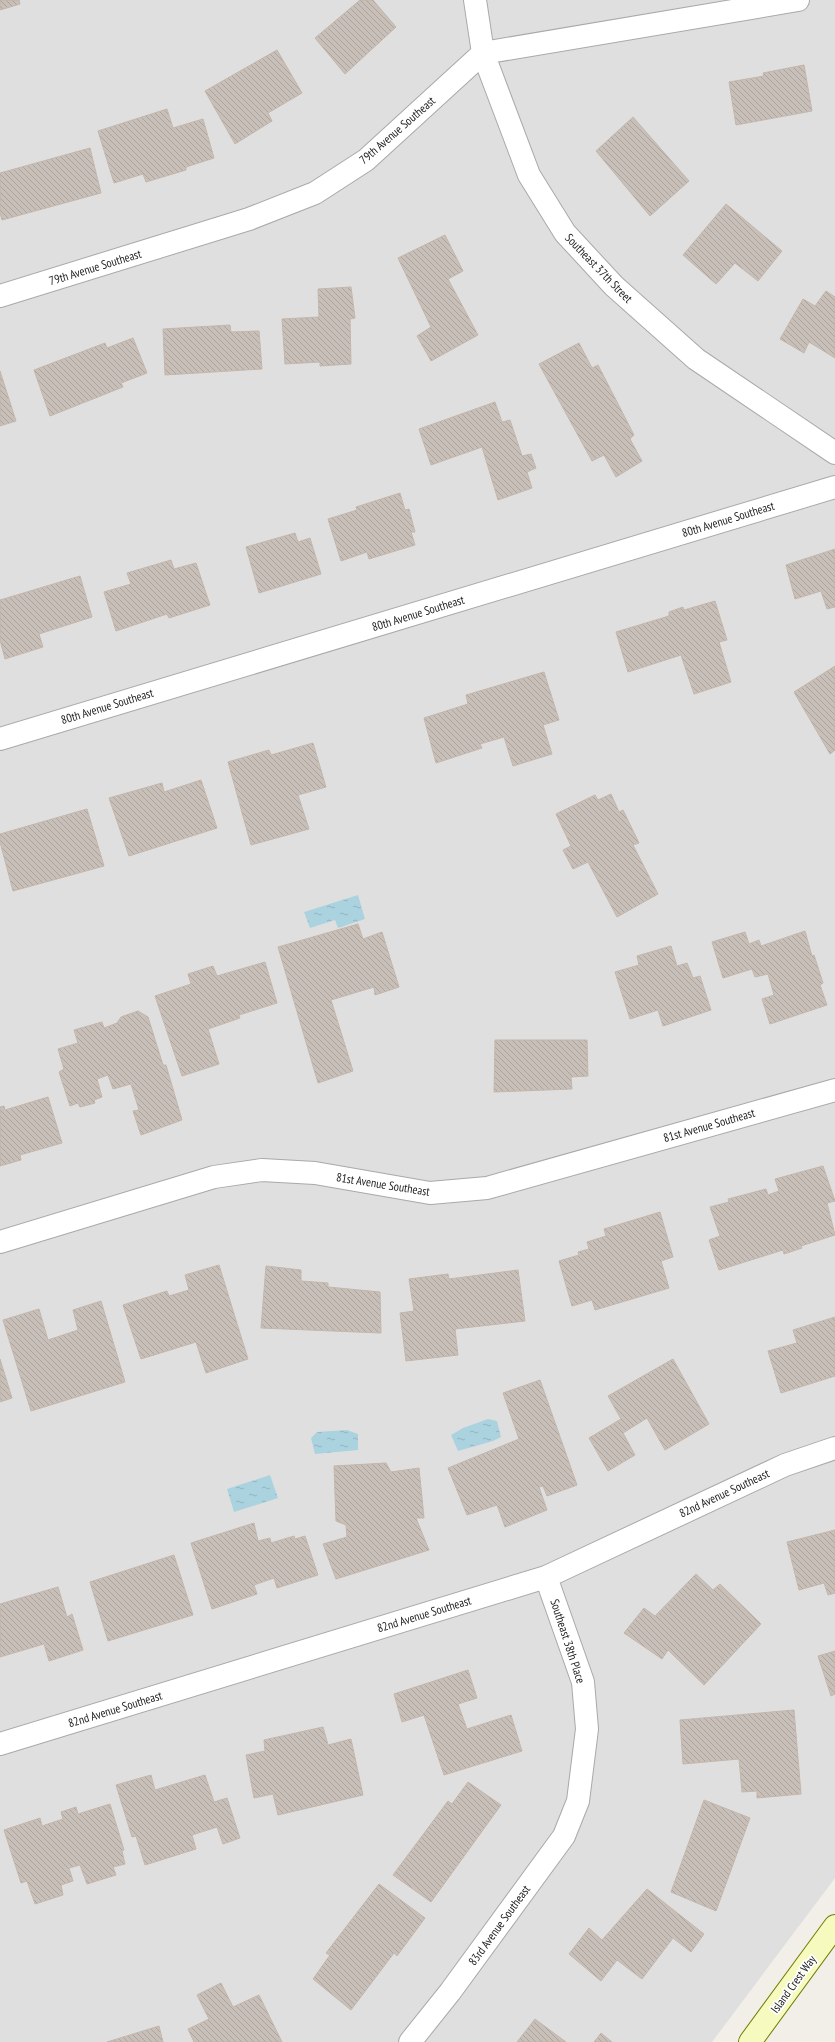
<svg xmlns="http://www.w3.org/2000/svg" width="835" height="2042" font-family="'PT Sans Narrow',sans-serif">
<defs>
<pattern id="water-ripples" width="26" height="14" patternUnits="userSpaceOnUse"><rect width="26" height="14" fill="#aad3df"/><path d="M2 4q2-2 4 0t4 0M15 11q2-2 4 0t4 0" fill="none" stroke="#92b5bf"/></pattern>
<pattern id="building-back-hatch" width="6" height="6" patternUnits="userSpaceOnUse"><rect width="6" height="6" fill="#c7bfb8"/><path d="M-1 5l2 2M0 0l6 6M5-1l2 2" fill="none" stroke="#aba49e"/></pattern>
</defs>
<rect width="100%" height="100%" fill="#f2efe9"/>
<path fill="#e0dfdf" d="M 0,0 L 835,0 L 835,1878 L 712,2042 L 0,2042 Z"/>
<path fill="url(#water-ripples)" d="M 358,895 L 365,919 L 338,928 L 335,920 L 310,928 L 304,912 Z
M 488,1419 L 497,1421 L 501,1437 L 493,1441 L 458,1451 L 451,1435 L 463,1428 Z
M 347,1430 L 358,1434 L 358,1450 L 315,1454 L 311,1438 L 317,1432 Z
M 270,1475 L 278,1498 L 234,1512 L 227,1489 Z"/>
<path fill="url(#building-back-hatch)" stroke="#c4b6ab" d="M 0,0 L 19,0 L 20,4 L 0,10 Z
M 360,0 L 373,0 L 396,27 L 345,74 L 315,38 Z
M 277,50 L 302,93 L 268,113 L 272,121 L 235,144 L 205,91 Z
M 804,65 L 812,111 L 736,125 L 729,82 L 764,76 L 763,73 Z
M 167,109 L 173,128 L 203,119 L 214,158 L 186,167 L 186,170 L 146,182 L 143,174 L 114,183 L 98,131 Z
M 633,117 L 689,181 L 650,216 L 596,151 Z
M 90,148 L 101,193 L 2,220 L 0,213 L 0,173 Z
M 726,204 L 782,251 L 758,281 L 735,263 L 716,284 L 683,255 Z
M 445,235 L 463,271 L 448,279 L 478,335 L 431,361 L 417,336 L 431,327 L 398,258 Z
M 351,287 L 355,318 L 350,319 L 351,364 L 320,366 L 320,362 L 285,364 L 282,319 L 319,317 L 318,289 Z
M 826,291 L 835,297 L 835,358 L 809,342 L 804,353 L 780,339 L 803,299 L 815,306 Z
M 230,325 L 231,332 L 259,331 L 262,369 L 165,375 L 163,329 Z
M 133,338 L 147,373 L 121,383 L 123,387 L 50,416 L 34,370 L 105,343 L 107,348 Z
M 579,343 L 592,368 L 598,365 L 634,435 L 630,439 L 642,461 L 616,477 L 604,455 L 592,461 L 539,364 Z
M 0,371 L 16,421 L 0,426 Z
M 495,402 L 502,422 L 510,420 L 522,456 L 531,454 L 536,468 L 527,472 L 532,488 L 498,500 L 482,447 L 431,465 L 419,429 Z
M 400,493 L 405,510 L 409,509 L 415,532 L 411,532 L 415,545 L 369,559 L 367,552 L 341,561 L 328,519 L 357,510 L 356,507 Z
M 295,533 L 298,542 L 310,538 L 321,574 L 259,593 L 246,547 Z
M 835,549 L 835,607 L 827,609 L 821,591 L 795,599 L 786,565 Z
M 171,560 L 174,569 L 196,563 L 210,605 L 169,618 L 167,614 L 116,631 L 104,592 L 131,584 L 127,573 Z
M 80,576 L 92,617 L 39,634 L 43,647 L 5,659 L 0,640 L 0,600 Z
M 715,601 L 727,640 L 719,642 L 731,682 L 694,694 L 681,655 L 628,672 L 616,632 L 669,616 L 669,612 L 683,607 L 684,610 Z
M 835,666 L 835,750 L 830,754 L 794,692 Z
M 544,672 L 559,720 L 543,725 L 552,754 L 513,766 L 504,737 L 480,744 L 482,748 L 436,763 L 424,718 L 468,704 L 466,695 Z
M 313,743 L 326,787 L 298,795 L 309,829 L 251,845 L 228,762 L 269,750 L 271,755 Z
M 201,780 L 217,828 L 129,856 L 109,798 L 162,783 L 164,792 Z
M 611,794 L 619,812 L 623,810 L 639,843 L 633,845 L 658,894 L 617,917 L 588,862 L 573,869 L 563,850 L 571,846 L 556,814 L 595,795 L 598,800 Z
M 87,809 L 104,866 L 13,891 L 0,842 L 0,834 Z
M 358,924 L 363,939 L 382,932 L 399,987 L 375,995 L 374,987 L 331,1000 L 353,1071 L 318,1083 L 278,947 Z
M 805,931 L 812,956 L 814,955 L 823,983 L 820,985 L 827,1005 L 770,1024 L 762,999 L 774,995 L 768,974 L 755,977 L 752,969 L 723,978 L 712,942 L 745,932 L 749,944 L 759,940 L 761,946 Z
M 671,946 L 677,966 L 687,963 L 693,978 L 700,976 L 711,1010 L 663,1026 L 658,1010 L 630,1019 L 615,972 L 639,965 L 637,956 Z
M 265,962 L 277,1003 L 239,1015 L 240,1018 L 208,1029 L 219,1064 L 182,1076 L 155,996 L 191,984 L 188,974 L 213,966 L 217,976 Z
M 138,1011 L 148,1017 L 163,1065 L 166,1065 L 182,1120 L 141,1135 L 133,1111 L 139,1110 L 131,1084 L 113,1089 L 108,1075 L 97,1079 L 102,1097 L 94,1100 L 95,1103 L 80,1107 L 78,1103 L 70,1106 L 59,1072 L 64,1069 L 58,1049 L 78,1043 L 74,1030 L 102,1022 L 104,1028 L 117,1023 L 121,1017 Z
M 495,1040 L 587,1040 L 588,1076 L 571,1077 L 572,1089 L 494,1092 Z
M 48,1097 L 62,1143 L 20,1155 L 21,1160 L 0,1166 L 0,1107 L 4,1106 L 5,1110 Z
M 823,1166 L 835,1201 L 827,1203 L 835,1235 L 801,1246 L 802,1248 L 784,1254 L 783,1250 L 719,1270 L 709,1240 L 720,1236 L 710,1207 L 729,1202 L 728,1199 L 766,1189 L 768,1195 L 779,1191 L 775,1179 Z
M 660,1212 L 673,1257 L 661,1261 L 669,1288 L 595,1310 L 592,1300 L 572,1306 L 559,1261 L 579,1255 L 578,1252 L 589,1249 L 587,1242 L 606,1236 L 604,1229 Z
M 219,1265 L 248,1359 L 206,1373 L 196,1342 L 141,1359 L 123,1305 L 167,1291 L 169,1296 L 189,1290 L 185,1275 Z
M 266,1266 L 301,1270 L 301,1281 L 328,1283 L 328,1287 L 380,1292 L 381,1333 L 261,1328 Z
M 518,1270 L 525,1321 L 455,1329 L 458,1355 L 406,1361 L 400,1313 L 414,1311 L 409,1279 L 448,1274 L 449,1279 Z
M 101,1301 L 125,1382 L 31,1411 L 3,1320 L 39,1309 L 48,1340 L 78,1330 L 73,1310 Z
M 835,1317 L 835,1376 L 781,1393 L 768,1351 L 797,1343 L 793,1330 Z
M 0,1359 L 12,1398 L 0,1402 Z
M 673,1359 L 709,1424 L 665,1450 L 647,1418 L 623,1433 L 635,1455 L 608,1471 L 589,1438 L 621,1419 L 608,1396 Z
M 540,1380 L 577,1485 L 547,1496 L 543,1486 L 539,1487 L 547,1510 L 505,1527 L 497,1505 L 467,1515 L 448,1468 L 519,1439 L 503,1393 Z
M 386,1463 L 391,1472 L 419,1468 L 424,1518 L 416,1518 L 429,1550 L 336,1579 L 323,1544 L 347,1537 L 346,1525 L 336,1521 L 334,1466 Z
M 254,1523 L 258,1541 L 270,1538 L 271,1543 L 294,1536 L 295,1539 L 305,1536 L 318,1575 L 277,1588 L 274,1578 L 254,1585 L 257,1594 L 212,1609 L 191,1543 Z
M 835,1530 L 835,1593 L 828,1595 L 824,1583 L 799,1590 L 787,1542 Z
M 174,1555 L 193,1615 L 108,1641 L 90,1582 Z
M 696,1574 L 713,1590 L 720,1584 L 761,1624 L 704,1685 L 668,1650 L 662,1659 L 624,1633 L 644,1608 L 655,1616 Z
M 58,1587 L 67,1617 L 72,1614 L 83,1650 L 49,1661 L 44,1644 L 0,1657 L 0,1604 Z
M 835,1651 L 835,1694 L 831,1696 L 818,1656 Z
M 468,1670 L 477,1698 L 458,1704 L 467,1729 L 511,1715 L 522,1751 L 444,1775 L 424,1715 L 402,1722 L 394,1694 Z
M 794,1710 L 801,1794 L 757,1798 L 757,1791 L 742,1792 L 739,1759 L 683,1764 L 680,1720 Z
M 323,1727 L 328,1745 L 351,1739 L 363,1795 L 278,1815 L 273,1794 L 254,1798 L 246,1755 L 265,1751 L 264,1740 Z
M 151,1775 L 155,1790 L 205,1775 L 214,1802 L 227,1798 L 240,1838 L 223,1844 L 217,1827 L 192,1835 L 196,1849 L 145,1865 L 136,1836 L 132,1837 L 116,1785 Z
M 468,1782 L 501,1805 L 431,1902 L 393,1875 L 448,1801 L 452,1804 Z
M 704,1800 L 750,1818 L 716,1911 L 671,1892 Z
M 110,1804 L 124,1850 L 122,1851 L 125,1864 L 113,1867 L 116,1875 L 87,1884 L 80,1865 L 69,1868 L 73,1881 L 61,1885 L 63,1895 L 35,1904 L 27,1881 L 21,1883 L 4,1830 L 40,1818 L 42,1826 L 63,1819 L 61,1812 L 76,1807 L 78,1814 Z
M 379,1884 L 425,1918 L 397,1956 L 394,1953 L 351,2010 L 313,1979 L 330,1955 L 326,1953 Z
M 647,1889 L 704,1934 L 691,1952 L 673,1938 L 642,1979 L 617,1960 L 601,1981 L 569,1954 L 589,1928 L 602,1940 Z
M 221,1983 L 233,2007 L 259,1995 L 282,2042 L 194,2042 L 188,2029 L 209,2019 L 197,1995 Z
M 535,2019 L 566,2042 L 517,2042 Z
M 159,2026 L 163,2042 L 107,2042 Z
M 601,2033 L 612,2042 L 594,2042 Z"/>
<g fill="none" stroke-linecap="round" stroke-linejoin="round">
<defs>
<path id="street" d="M 475,0 L 483,53 L 529,175 L 565,233 L 614,286 L 696,359 L 835,453
M 0,296 L 249,219 L 315,193 L 366,160 L 483,53 L 798,0
M 0,739 L 835,487
M 0,1242 L 214,1177 L 262,1170 L 315,1173 L 430,1193 L 487,1188 L 835,1090
M 0,1744 L 546,1577 L 785,1465 L 835,1448
M 410,2042 L 450,1992 L 564,1836 L 578,1801 L 587,1729 L 583,1682 L 546,1577"/>
<path id="secondary" d="M 750,2042 L 835,1926"/>
</defs>
<use href="#street" stroke="#a9a9a9" stroke-width="24"/>
<use href="#secondary" stroke="#707d05" stroke-width="24"/>
<use href="#street" stroke="#fff" stroke-width="22"/>
<use href="#secondary" stroke="#f7fabf" stroke-width="22"/>
</g>
<g text-anchor="middle" dominant-baseline="central" stroke-width="3.5" stroke-linejoin="round" paint-order="stroke">
<g font-size="12" fill="#222" stroke="#fff">
<text transform="translate(397 130) rotate(-41)">79th Avenue Southeast</text>
<text transform="translate(95 267) rotate(-17)">79th Avenue Southeast</text>
<text transform="translate(599 268) rotate(46)">Southeast 37th Street</text>
<text transform="translate(728 519) rotate(-17)">80th Avenue Southeast</text>
<text transform="translate(418 613) rotate(-17)">80th Avenue Southeast</text>
<text transform="translate(107 706) rotate(-17)">80th Avenue Southeast</text>
<text transform="translate(709 1125) rotate(-16)">81st Avenue Southeast</text>
<text transform="translate(383 1184) rotate(9)">81st Avenue Southeast</text>
<text transform="translate(724 1493) rotate(-25)">82nd Avenue Southeast</text>
<text transform="translate(424 1614) rotate(-17)">82nd Avenue Southeast</text>
<text transform="translate(568 1641) rotate(72)">Southeast 38th Place</text>
<text transform="translate(115 1709) rotate(-17)">82nd Avenue Southeast</text>
<text transform="translate(499 1925) rotate(-54)">83rd Avenue Southeast</text>
<text transform="translate(793 1984) rotate(-54)">Island Crest Way</text>
</g>
</g>
</svg>
